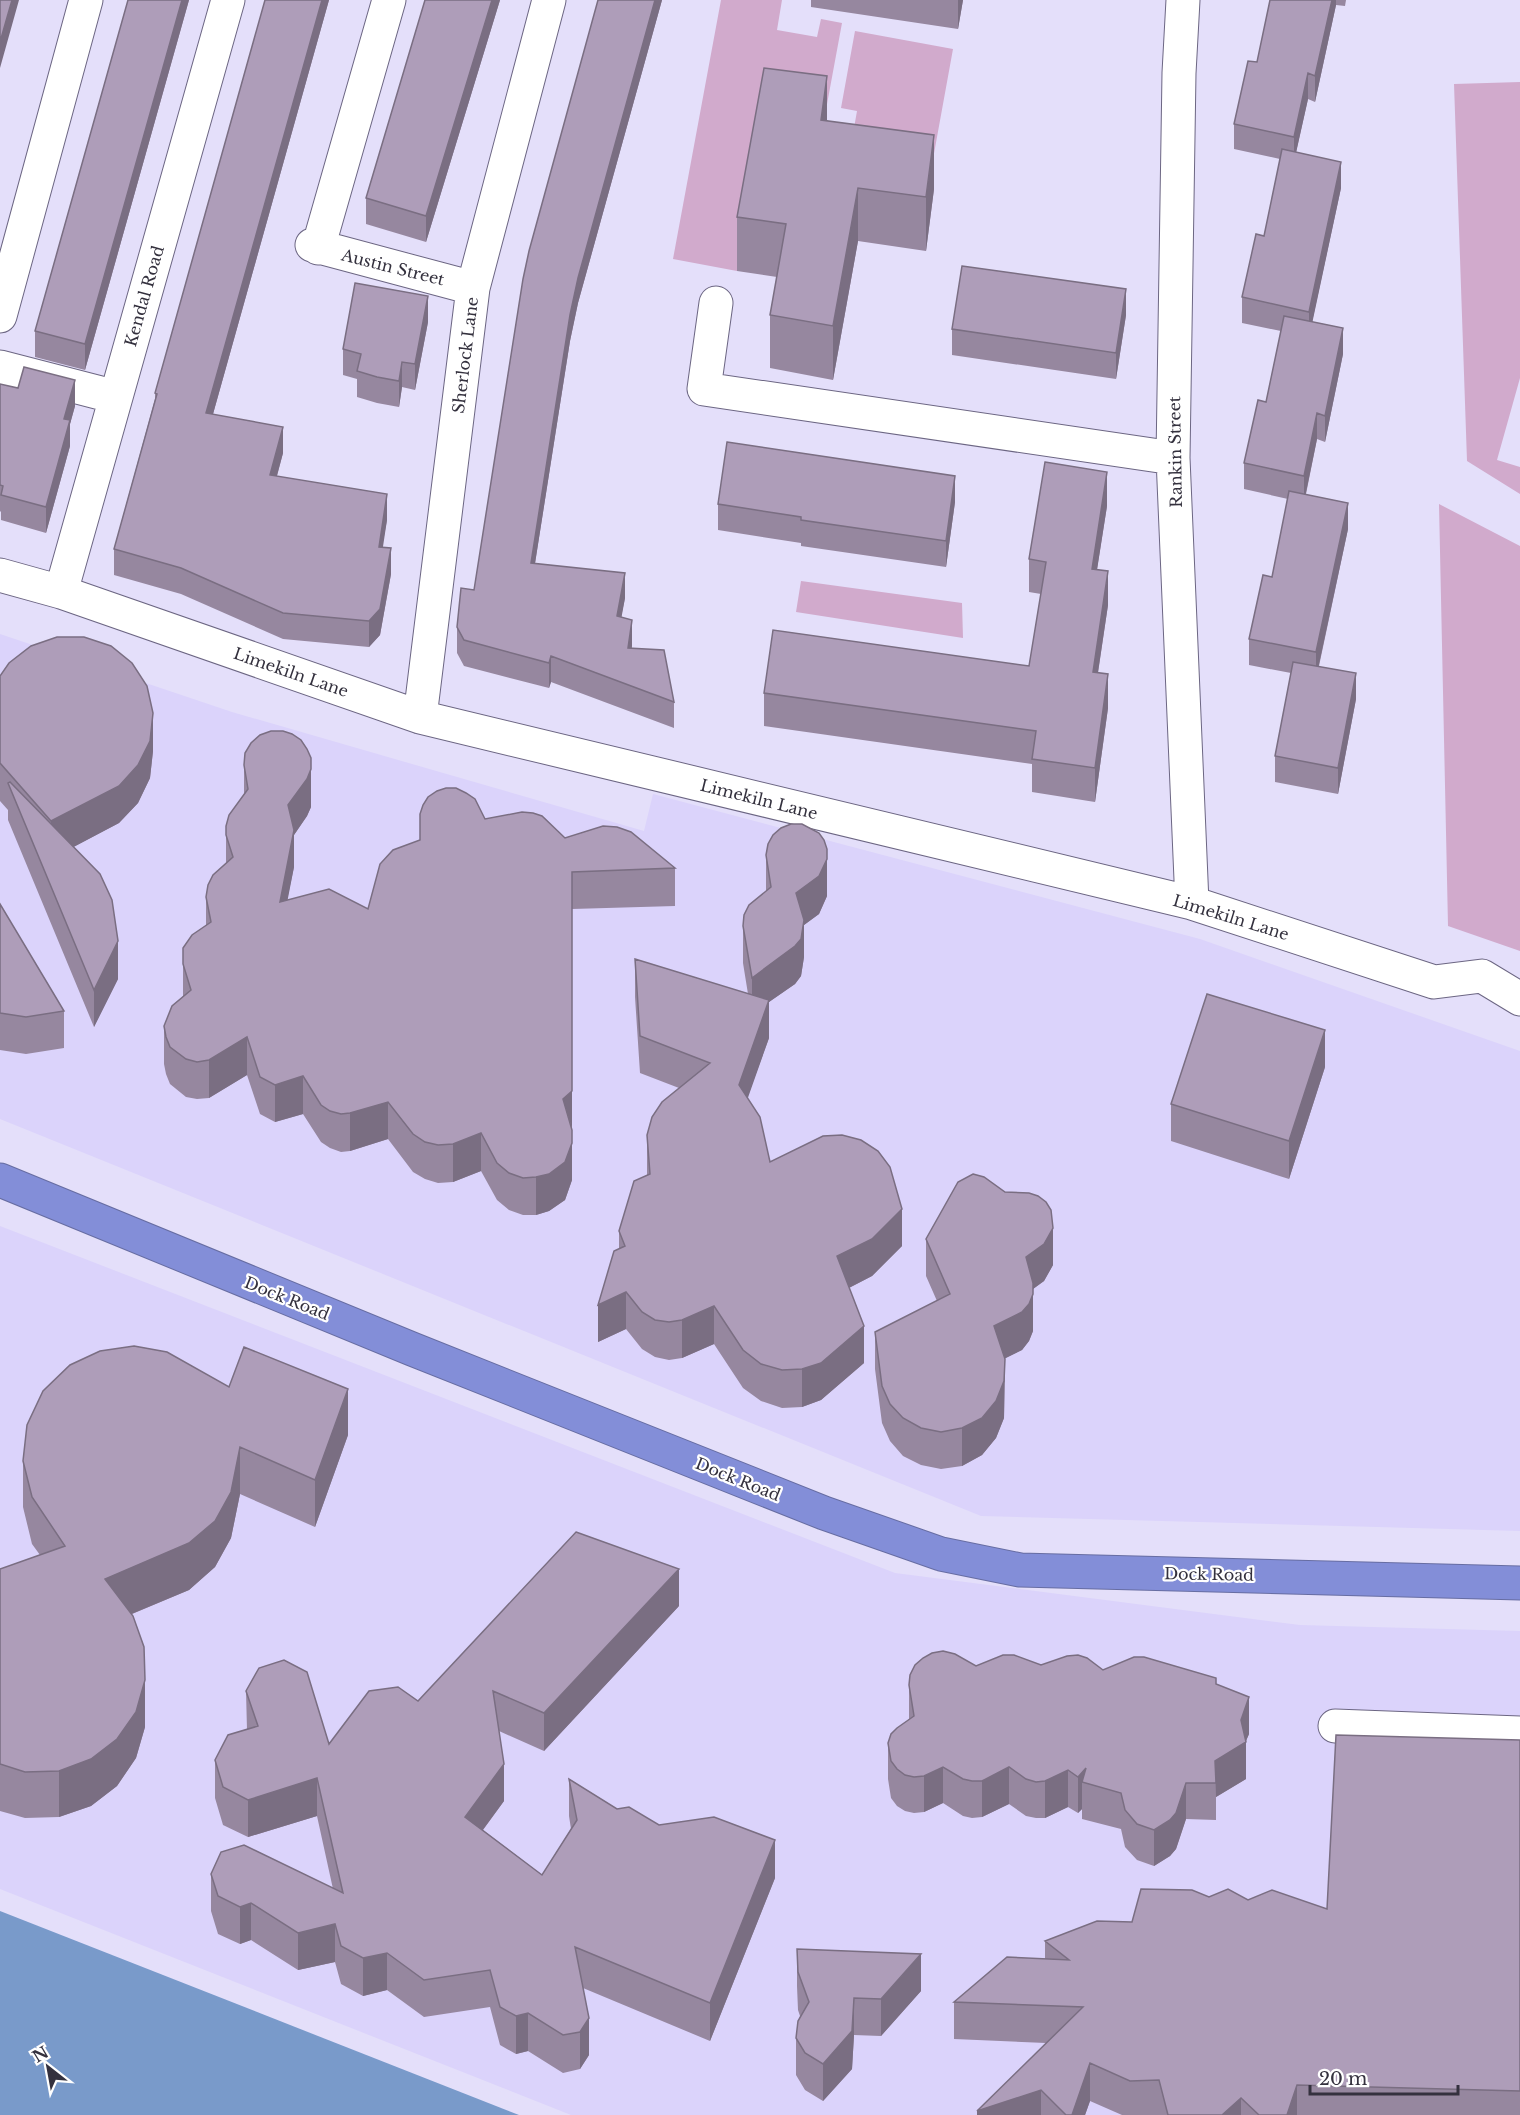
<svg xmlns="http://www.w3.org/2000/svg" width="1520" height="2115" font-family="'Libre Baskerville',serif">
<rect width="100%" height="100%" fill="#e4dffa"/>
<path fill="#dbd3fb" d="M 0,634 L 232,712 L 644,831 L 653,794 L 1200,939 L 1520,1051 L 1520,1531 L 981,1516 L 0,1119 Z
M 0,1226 L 895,1573 L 1300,1625 L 1520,1631 L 1520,2115 L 571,2115 L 0,1889 Z"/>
<path fill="#d1aacc" d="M 721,0 L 782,0 L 777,30 L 817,37 L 821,19 L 842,23 L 825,115 L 767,106 L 737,271 L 673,259 Z
M 855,31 L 953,49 L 933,159 L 851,145 L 857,111 L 841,108 Z
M 1520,82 L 1520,378 L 1497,460 L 1520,467 L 1520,494 L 1467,461 L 1454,84 Z
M 1439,504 L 1520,546 L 1520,951 L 1448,926 Z
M 801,581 L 962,603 L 963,638 L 796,612 Z"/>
<path fill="#799aca" d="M 0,1911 L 519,2115 L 0,2115 Z"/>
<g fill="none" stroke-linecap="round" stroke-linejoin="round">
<defs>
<path id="minor" d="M 1183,0 L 1179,73 L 1173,458 L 1192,903
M 312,245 L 473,288
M 318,248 L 389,0
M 716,303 L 704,389 L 1173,458
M 0,316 L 86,0
M 0,367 L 116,397
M 0,575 L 61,592 L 420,717 L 1192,903 L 1434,982 L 1482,976 L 1520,999
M 61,592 L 228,0
M 420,717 L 473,288 L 549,0
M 1335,1726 L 1520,1733"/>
<path id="highway" d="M 0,1180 L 412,1349 L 824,1513 L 941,1554 L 1020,1570 L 1520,1583"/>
</defs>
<use href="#minor" stroke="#6c6683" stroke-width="35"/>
<use href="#highway" stroke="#676da2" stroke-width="35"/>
<use href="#minor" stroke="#fff" stroke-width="33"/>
<use href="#highway" stroke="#838ed8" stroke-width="33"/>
</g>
<path fill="#96879f" d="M 128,0 L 189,0 L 85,370 L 35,357 L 35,331 Z
M 265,0 L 329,0 L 213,414 L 283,453 L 277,476 L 387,520 L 382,547 L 391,574 L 380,635 L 369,647 L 283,639 L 181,594 L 114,575 L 114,549 L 155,399 L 155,393 Z
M 425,0 L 500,0 L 426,242 L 366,224 L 366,198 Z
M 598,0 L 662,0 L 578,303 L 570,341 L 535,563 L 625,598 L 621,617 L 632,648 L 674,702 L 674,728 L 551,682 L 549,688 L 464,666 L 457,653 L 457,627 L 474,590 Z
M 811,0 L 963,0 L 958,29 L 811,7 Z
M 1270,0 L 1346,0 L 1345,6 L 1336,5 L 1315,102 L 1308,99 L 1296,152 L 1341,188 L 1312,322 L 1343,354 L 1325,442 L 1317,439 L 1306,494 L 1348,529 L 1319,666 L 1356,699 L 1338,794 L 1275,782 L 1275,756 L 1291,673 L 1249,665 L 1249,639 L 1272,577 L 1288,499 L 1244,489 L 1244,463 L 1266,402 L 1281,331 L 1242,323 L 1242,297 L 1264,236 L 1280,159 L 1234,149 L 1234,124 L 1257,62 Z
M 827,120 L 934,189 L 926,251 L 858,241 L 833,380 L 770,368 L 770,315 L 777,277 L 737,271 L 737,217 Z
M 1126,315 L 1116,379 L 952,355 L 952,329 Z
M 428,322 L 415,390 L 402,387 L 399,407 L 377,403 L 357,397 L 357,379 L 343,375 L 343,349 Z
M 0,384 L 75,406 L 70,424 L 70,446 L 46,533 L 1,520 L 1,512 L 0,511 Z
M 955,502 L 946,567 L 801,546 L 801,543 L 718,530 L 718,504 Z
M 1107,506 L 1097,569 L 1108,605 L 1098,673 L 1108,708 L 1095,802 L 1032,792 L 1032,764 L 764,726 L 764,693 L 1029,666 L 1041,594 L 1029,592 L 1029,559 Z
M 0,676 L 153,751 L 150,778 L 138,803 L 119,823 L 73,847 L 118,979 L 94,1027 L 8,820 L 8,810 L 0,801 Z
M 244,765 L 311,807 L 307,816 L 294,835 L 294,867 L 287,900 L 368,909 L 485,819 L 565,838 L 675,868 L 675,906 L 572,909 L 572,1180 L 565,1200 L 549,1211 L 536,1215 L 523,1215 L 509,1210 L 497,1200 L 481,1171 L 453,1182 L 438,1183 L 425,1179 L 413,1172 L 388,1139 L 350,1151 L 341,1152 L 330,1148 L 321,1142 L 303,1114 L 275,1122 L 260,1114 L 247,1075 L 209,1098 L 197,1099 L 186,1097 L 170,1084 L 166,1074 L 164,1064 L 164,1026 L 183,996 L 183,948 L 206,925 L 206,897 L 226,863 L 226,826 L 244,795 Z
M 766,855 L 827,896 L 819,914 L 804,925 L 804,957 L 801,976 L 795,984 L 769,1002 L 769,1038 L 747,1098 L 770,1162 L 902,1246 L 872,1276 L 849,1288 L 864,1363 L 821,1400 L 802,1407 L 782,1408 L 761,1401 L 743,1388 L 714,1344 L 682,1358 L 669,1360 L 655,1357 L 642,1349 L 626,1329 L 598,1342 L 619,1248 L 619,1231 L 647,1175 L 647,1135 L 679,1088 L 640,1073 L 635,997 L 635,959 L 748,994 L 743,963 L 743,926 L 766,891 Z
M 0,904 L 64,1011 L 64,1048 L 26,1054 L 0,1050 Z
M 1325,1067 L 1289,1179 L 1171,1141 L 1171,1104 Z
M 926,1239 L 1053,1265 L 1044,1281 L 1033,1289 L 1033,1331 L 1029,1341 L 1022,1350 L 1005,1358 L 1004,1418 L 996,1438 L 982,1455 L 962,1466 L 941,1469 L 921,1465 L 903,1456 L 890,1441 L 882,1423 L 875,1369 L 875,1332 L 937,1301 L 926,1276 Z
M 229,1387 L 348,1435 L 315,1527 L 240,1494 L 231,1538 L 215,1567 L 189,1590 L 132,1614 L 145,1727 L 136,1758 L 117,1786 L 91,1806 L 59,1817 L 25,1818 L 0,1811 L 0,1569 L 40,1555 L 32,1544 L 23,1507 L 23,1461 Z
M 679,1606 L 544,1751 L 499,1731 L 504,1801 L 483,1830 L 542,1875 L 571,1829 L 569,1816 L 569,1779 L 617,1809 L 659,1825 L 775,1878 L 710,2041 L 583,1988 L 589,2055 L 580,2069 L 563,2073 L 528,2051 L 516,2054 L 500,2045 L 490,2007 L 424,2017 L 387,1990 L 363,1996 L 341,1984 L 335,1962 L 298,1970 L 251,1940 L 240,1944 L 218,1934 L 211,1911 L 211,1874 L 333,1889 L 317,1816 L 248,1837 L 223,1825 L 215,1798 L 215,1760 L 247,1730 L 246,1691 L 329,1744 L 418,1701 Z
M 1041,1665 L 1103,1670 L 1216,1684 L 1249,1734 L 1246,1741 L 1246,1779 L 1216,1797 L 1216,1820 L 1186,1819 L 1176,1849 L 1170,1856 L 1154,1866 L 1137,1860 L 1125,1847 L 1121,1829 L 1082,1819 L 1082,1809 L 1078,1813 L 1068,1807 L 1045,1818 L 1036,1818 L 1026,1816 L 1009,1804 L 982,1817 L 972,1818 L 963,1816 L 943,1803 L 924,1812 L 914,1813 L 905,1811 L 897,1806 L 891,1798 L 888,1779 L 888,1743 L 909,1719 L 909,1685 L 976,1666 Z
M 1520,1740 L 1520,2115 L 1122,2115 L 1090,2101 L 1085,2115 L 977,2115 L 1046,2043 L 954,2039 L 954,2002 L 1045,1959 L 1045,1941 L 1132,1922 L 1209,1897 L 1248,1900 L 1327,1909 Z
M 797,1949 L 921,1991 L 881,2036 L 854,2035 L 852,2069 L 823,2101 L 805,2090 L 796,2075 L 796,2038 L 800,2016 L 798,2010 L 797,1986 Z"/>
<path fill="#7a6e82" d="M 12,0 L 19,0 L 0,68 L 0,42 Z
M 182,0 L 189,0 L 85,370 L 85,344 Z
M 322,0 L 329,0 L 206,439 L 206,413 Z
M 492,0 L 500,0 L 426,242 L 426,216 Z
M 655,0 L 662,0 L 578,303 L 570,341 L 531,589 L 531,563 L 570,315 L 578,278 Z
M 958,0 L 963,0 L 958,29 Z
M 1332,0 L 1336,0 L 1336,5 L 1315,102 L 1315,76 Z
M 1308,73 L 1308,99 L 1294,162 L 1294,137 Z
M 827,76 L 827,130 L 821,120 Z
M 934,135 L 934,189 L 926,251 L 926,197 Z
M 1341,162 L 1341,188 L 1309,338 L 1309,312 Z
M 858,188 L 858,241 L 833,380 L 833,326 Z
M 1126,289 L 1126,315 L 1116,379 L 1116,353 Z
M 428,296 L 428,322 L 415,390 L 415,364 Z
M 1343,328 L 1343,354 L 1325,442 L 1325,416 Z
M 402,362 L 402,387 L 399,407 L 399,381 Z
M 75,380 L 75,406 L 70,424 L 70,446 L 46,533 L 46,507 L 64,419 Z
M 1317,413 L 1317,439 L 1304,502 L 1304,476 Z
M 283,427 L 283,453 L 270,501 L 270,475 Z
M 1107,472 L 1107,506 L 1092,602 L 1092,569 Z
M 955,476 L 955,502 L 946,567 L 946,541 Z
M 387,494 L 387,520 L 379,573 L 379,547 Z
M 1348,503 L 1348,529 L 1316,678 L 1316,652 Z
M 391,548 L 391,574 L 380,635 L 369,647 L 369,621 Z
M 1108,571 L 1108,605 L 1093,705 L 1093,672 Z
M 625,573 L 625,598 L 617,642 L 617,616 Z
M 632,620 L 632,646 L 628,674 L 628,648 Z
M 551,656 L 551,682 L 549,688 L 549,663 Z
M 1356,673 L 1356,699 L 1338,794 L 1338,768 Z
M 1108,674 L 1108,708 L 1095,802 L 1095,768 Z
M 153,713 L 153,751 L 150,778 L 138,803 L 119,823 L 51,859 L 51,821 Z
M 311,769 L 311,807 L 307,816 L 294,835 L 294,867 L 280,939 L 280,902 L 288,805 Z
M 827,859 L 827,896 L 819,914 L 804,925 L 804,957 L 801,976 L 795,984 L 769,1002 L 769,1038 L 739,1123 L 739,1085 L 752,1015 L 752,978 L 796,893 Z
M 118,941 L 118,979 L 94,1027 L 94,990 Z
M 1325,1030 L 1325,1067 L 1289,1179 L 1289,1141 Z
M 247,1037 L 247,1075 L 209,1098 L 209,1060 Z
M 303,1076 L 303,1114 L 275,1122 L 275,1085 Z
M 572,1091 L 572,1128 L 563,1099 Z
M 388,1102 L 388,1139 L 350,1151 L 350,1113 Z
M 481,1133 L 481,1171 L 453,1182 L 453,1144 Z
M 572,1143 L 572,1180 L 565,1200 L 549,1211 L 536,1215 L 536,1177 Z
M 902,1209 L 902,1246 L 872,1276 L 837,1294 L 837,1256 Z
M 1053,1228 L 1053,1265 L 1044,1281 L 1033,1289 L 1033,1331 L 1029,1341 L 1022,1350 L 994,1364 L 994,1326 L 1026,1257 Z
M 626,1292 L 626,1329 L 598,1342 L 598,1305 Z
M 714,1306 L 714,1344 L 682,1358 L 682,1320 Z
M 864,1326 L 864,1363 L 821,1400 L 802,1407 L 802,1369 Z
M 1005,1359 L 1004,1418 L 996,1438 L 982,1455 L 962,1466 L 962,1428 Z
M 348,1389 L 348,1435 L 315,1527 L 315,1480 Z
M 240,1447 L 240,1494 L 231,1538 L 215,1567 L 189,1590 L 105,1625 L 105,1579 Z
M 679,1569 L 679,1606 L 544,1751 L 544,1713 Z
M 145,1680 L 145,1727 L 136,1758 L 117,1786 L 91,1806 L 59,1817 L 59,1771 Z
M 1249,1697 L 1249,1734 L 1245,1743 L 1246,1742 L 1246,1779 L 1216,1797 L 1215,1761 L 1241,1720 Z
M 504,1764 L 504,1801 L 465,1854 L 465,1817 Z
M 943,1767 L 943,1803 L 924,1812 L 924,1776 Z
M 1009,1767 L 1009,1804 L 982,1817 L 982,1781 Z
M 1086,1768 L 1082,1782 L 1082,1809 L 1078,1813 L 1078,1777 Z
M 1068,1770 L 1068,1807 L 1045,1818 L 1045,1781 Z
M 317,1778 L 317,1816 L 248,1837 L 248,1800 Z
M 1186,1783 L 1186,1819 L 1176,1849 L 1170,1856 L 1154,1866 L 1154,1830 Z
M 775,1840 L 775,1878 L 710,2041 L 710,2003 Z
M 251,1903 L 251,1940 L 240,1944 L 240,1907 Z
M 335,1924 L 335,1962 L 298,1970 L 298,1933 Z
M 387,1953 L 387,1990 L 363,1996 L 363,1958 Z
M 921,1954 L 921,1991 L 881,2036 L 881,1999 Z
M 854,1998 L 854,2035 L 852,2069 L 823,2101 L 823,2064 Z
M 528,2013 L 528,2051 L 516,2054 L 516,2016 Z
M 589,2018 L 589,2055 L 580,2069 L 580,2032 Z
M 1090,2063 L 1090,2101 L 1085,2115 L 1072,2115 Z
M 1297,2085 L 1297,2115 L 1287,2115 Z
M 1041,2090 L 1041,2115 L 977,2115 L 977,2111 Z
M 1241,2098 L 1241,2115 L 1222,2115 Z"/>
<path fill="#ae9db9" stroke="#7a6e82" stroke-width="1.5" d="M 0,0 L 12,0 L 0,42 Z
M 128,0 L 182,0 L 85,344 L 35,331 Z
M 265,0 L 322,0 L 206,413 L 283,427 L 270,475 L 387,494 L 379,547 L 391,548 L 380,609 L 369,621 L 283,613 L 181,568 L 114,549 L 157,394 L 155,393 Z
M 425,0 L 492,0 L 426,216 L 366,198 Z
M 598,0 L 655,0 L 578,278 L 570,315 L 531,563 L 625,573 L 617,616 L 632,620 L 628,648 L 664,650 L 674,702 L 551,656 L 549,663 L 464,640 L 457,627 L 461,588 L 474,590 L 523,279 L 529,251 Z
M 1270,0 L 1332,0 L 1315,76 L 1308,73 L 1294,137 L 1234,124 L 1248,61 L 1257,62 Z
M 764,68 L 827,76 L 821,120 L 934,135 L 926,197 L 858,188 L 833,326 L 770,315 L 786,224 L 737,217 Z
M 1282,149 L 1341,162 L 1309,312 L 1242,297 L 1256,234 L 1264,236 Z
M 962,266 L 1126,289 L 1116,353 L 952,329 Z
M 355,283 L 428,296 L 415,364 L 402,362 L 399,381 L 377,377 L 357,371 L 361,354 L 343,349 Z
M 1284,316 L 1343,328 L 1325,416 L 1317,413 L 1304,476 L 1244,463 L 1258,400 L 1266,402 Z
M 24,367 L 75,380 L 64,419 L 70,420 L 46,507 L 1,495 L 3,486 L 0,485 L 0,384 L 18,388 Z
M 727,442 L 955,476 L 946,541 L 801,520 L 801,517 L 718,504 Z
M 1045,462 L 1107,472 L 1092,569 L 1108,571 L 1093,672 L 1108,674 L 1095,768 L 1032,759 L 1036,731 L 764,693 L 773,630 L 1029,666 L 1046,562 L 1029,559 Z
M 1289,491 L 1348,503 L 1316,652 L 1249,639 L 1263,575 L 1272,577 Z
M 57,637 L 84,637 L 111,646 L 132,663 L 147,686 L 153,713 L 150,741 L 138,765 L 119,786 L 51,821 L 0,763 L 0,676 L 9,663 L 31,646 Z
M 1293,662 L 1356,673 L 1338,768 L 1275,756 Z
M 271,731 L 283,731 L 292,734 L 301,740 L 307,749 L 311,758 L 311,769 L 307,779 L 288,805 L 294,830 L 280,902 L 329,889 L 368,909 L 380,864 L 393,850 L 420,840 L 420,814 L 423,805 L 428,797 L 437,791 L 446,788 L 456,788 L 466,793 L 475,799 L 485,819 L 522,812 L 533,813 L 542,816 L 565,838 L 603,826 L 617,827 L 631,832 L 675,868 L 572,872 L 572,1091 L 563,1099 L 572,1130 L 572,1143 L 565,1162 L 549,1174 L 536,1177 L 523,1178 L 509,1173 L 497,1163 L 481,1133 L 453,1144 L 438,1145 L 425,1142 L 413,1134 L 388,1102 L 350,1113 L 341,1114 L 330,1111 L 321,1105 L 303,1076 L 275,1085 L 260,1077 L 247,1037 L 209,1060 L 197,1062 L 186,1059 L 170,1047 L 166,1037 L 164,1026 L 172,1006 L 191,990 L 183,964 L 183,948 L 192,935 L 211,922 L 206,897 L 208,885 L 213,875 L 233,857 L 226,835 L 226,826 L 229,815 L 248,789 L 244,765 L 245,753 L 251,743 L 260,735 Z
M 10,782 L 100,874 L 112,900 L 118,941 L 94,990 L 8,783 Z
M 791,824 L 802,824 L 819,833 L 824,840 L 827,849 L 827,859 L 819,876 L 796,893 L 804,920 L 801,939 L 795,946 L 752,978 L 743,926 L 744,915 L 749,905 L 771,887 L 766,855 L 768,844 L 773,835 L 781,828 Z
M 0,904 L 64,1011 L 26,1017 L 0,1013 Z
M 635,959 L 769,1000 L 739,1085 L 760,1117 L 770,1162 L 823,1136 L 842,1135 L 861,1140 L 878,1151 L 890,1167 L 902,1209 L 872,1239 L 837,1256 L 864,1326 L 821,1363 L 802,1369 L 782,1370 L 761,1364 L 743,1350 L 714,1306 L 682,1320 L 669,1322 L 655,1320 L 642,1312 L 626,1292 L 598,1305 L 614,1251 L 625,1246 L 619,1231 L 634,1181 L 650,1174 L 647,1135 L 652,1117 L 662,1102 L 710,1063 L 640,1036 Z
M 1207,994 L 1325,1030 L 1289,1141 L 1171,1104 Z
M 973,1174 L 984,1177 L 1005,1192 L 1029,1193 L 1038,1196 L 1046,1202 L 1051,1210 L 1053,1228 L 1044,1244 L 1026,1257 L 1033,1283 L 1033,1294 L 1029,1304 L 1022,1312 L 994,1326 L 1005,1359 L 1004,1381 L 996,1401 L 982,1418 L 962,1428 L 941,1432 L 921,1428 L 903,1418 L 890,1404 L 882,1386 L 875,1332 L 950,1294 L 926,1239 L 958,1182 Z
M 134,1346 L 167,1352 L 229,1387 L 244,1347 L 348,1389 L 315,1480 L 240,1447 L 231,1492 L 215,1521 L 189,1543 L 105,1579 L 133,1616 L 144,1647 L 145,1680 L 136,1712 L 117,1739 L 91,1759 L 59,1771 L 25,1772 L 0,1764 L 0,1569 L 65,1546 L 32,1497 L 23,1461 L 27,1425 L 43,1391 L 70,1365 L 100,1351 Z
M 576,1532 L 679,1569 L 544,1713 L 493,1691 L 504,1764 L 465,1817 L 542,1875 L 577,1820 L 569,1779 L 617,1809 L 629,1807 L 659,1825 L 714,1817 L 775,1840 L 710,2003 L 575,1947 L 589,2018 L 580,2032 L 563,2035 L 528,2013 L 516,2016 L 500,2007 L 490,1970 L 424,1980 L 387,1953 L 363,1958 L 341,1946 L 335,1924 L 298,1933 L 251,1903 L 240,1907 L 218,1896 L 211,1874 L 221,1852 L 244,1845 L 343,1893 L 317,1778 L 248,1800 L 223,1787 L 215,1760 L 228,1735 L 258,1726 L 246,1691 L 259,1668 L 284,1660 L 307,1672 L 329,1744 L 369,1691 L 398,1687 L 418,1701 Z
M 943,1651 L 955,1654 L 976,1666 L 1003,1655 L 1014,1655 L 1041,1665 L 1067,1656 L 1078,1655 L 1087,1658 L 1103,1670 L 1134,1657 L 1144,1657 L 1216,1678 L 1216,1684 L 1249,1697 L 1241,1720 L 1246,1742 L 1215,1761 L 1216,1783 L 1186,1783 L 1176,1813 L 1170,1820 L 1154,1830 L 1137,1824 L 1125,1810 L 1121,1793 L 1082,1782 L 1086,1768 L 1078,1777 L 1068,1770 L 1045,1781 L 1036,1782 L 1026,1779 L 1009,1767 L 982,1781 L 972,1781 L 963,1779 L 943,1767 L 924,1776 L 914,1777 L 905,1775 L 897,1769 L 891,1761 L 888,1743 L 891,1734 L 897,1728 L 914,1716 L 909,1685 L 910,1675 L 915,1665 L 923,1658 L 932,1653 Z
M 1336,1735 L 1520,1740 L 1520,2091 L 1297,2085 L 1287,2115 L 1259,2115 L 1241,2098 L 1222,2115 L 1168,2115 L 1159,2080 L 1130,2081 L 1090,2063 L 1072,2115 L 1066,2115 L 1041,2090 L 977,2111 L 1083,2007 L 954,2002 L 1007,1957 L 1069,1960 L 1045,1941 L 1097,1921 L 1132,1922 L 1141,1889 L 1192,1890 L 1209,1897 L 1228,1889 L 1248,1900 L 1272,1890 L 1327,1909 Z
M 797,1949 L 921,1954 L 881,1999 L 854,1998 L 852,2031 L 823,2064 L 805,2053 L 796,2038 L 798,2021 L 809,2002 L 798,1972 Z"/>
<g text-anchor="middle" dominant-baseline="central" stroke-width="4.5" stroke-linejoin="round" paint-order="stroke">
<g font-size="16" fill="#34313e" stroke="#fff">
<text transform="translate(393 267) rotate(14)">Austin Street</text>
<text transform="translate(144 296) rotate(-74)">Kendal Road</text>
<text transform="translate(465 355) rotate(-83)">Sherlock Lane</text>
<text transform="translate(1175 452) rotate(-91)">Rankin Street</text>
<text transform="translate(291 672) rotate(19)">Limekiln Lane</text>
<text transform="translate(759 799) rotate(14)">Limekiln Lane</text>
<text transform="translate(1231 917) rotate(17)">Limekiln Lane</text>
<text transform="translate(287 1298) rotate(22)">Dock Road</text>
<text transform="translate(738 1479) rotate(22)">Dock Road</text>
<text transform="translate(1209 1574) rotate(1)">Dock Road</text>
</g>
</g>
<g transform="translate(48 2067) rotate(329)" stroke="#ffffff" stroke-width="4.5" paint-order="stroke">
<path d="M0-4.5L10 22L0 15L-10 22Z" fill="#34313e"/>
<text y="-9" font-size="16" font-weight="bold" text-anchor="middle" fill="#34313e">N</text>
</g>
<path d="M1310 2085v9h148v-9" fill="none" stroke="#34313e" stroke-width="3"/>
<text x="1319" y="2085" font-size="18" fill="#34313e" stroke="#ffffff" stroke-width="4.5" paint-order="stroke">20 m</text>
</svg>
